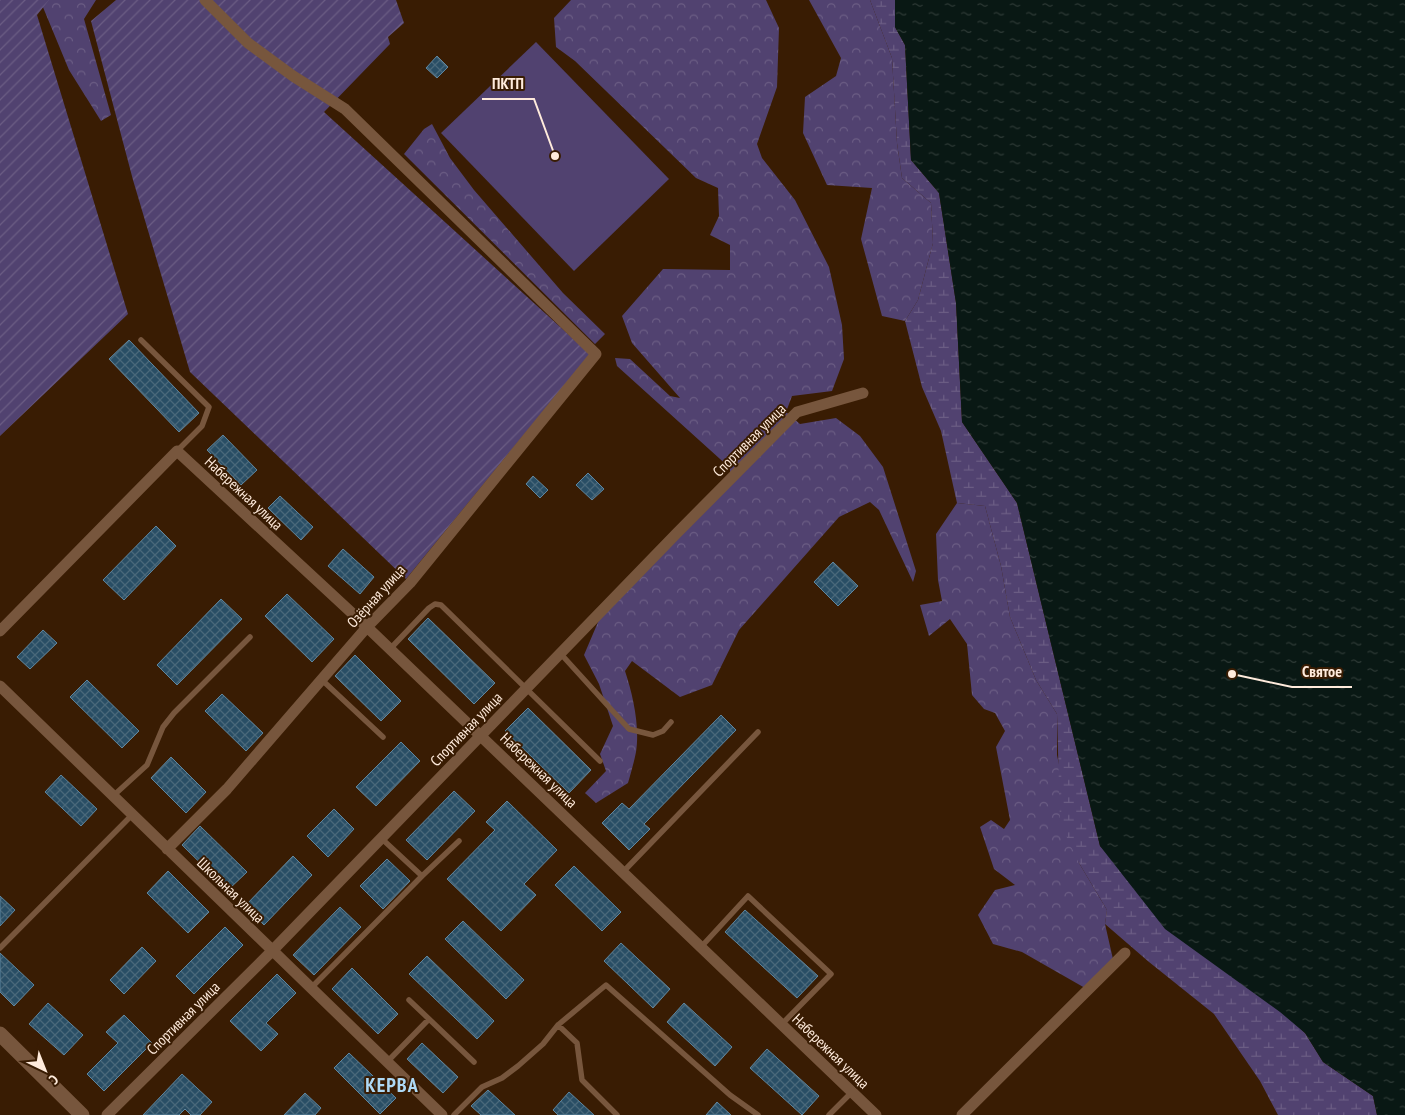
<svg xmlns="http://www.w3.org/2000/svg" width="1405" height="1115" font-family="'PT Sans Narrow',sans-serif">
<defs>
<pattern id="forest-crowns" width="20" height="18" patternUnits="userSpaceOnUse" patternTransform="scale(1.25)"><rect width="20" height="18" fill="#514270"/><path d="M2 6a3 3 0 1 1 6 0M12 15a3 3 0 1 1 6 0" fill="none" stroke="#6b5d84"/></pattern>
<pattern id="wetland-marsh" width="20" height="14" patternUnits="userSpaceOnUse" patternTransform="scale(1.25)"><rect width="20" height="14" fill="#514270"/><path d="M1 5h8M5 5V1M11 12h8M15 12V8" fill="none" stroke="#6b5d84"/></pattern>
<pattern id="garden-furrows" width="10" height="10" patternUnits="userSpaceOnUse" patternTransform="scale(1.25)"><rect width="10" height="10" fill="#514270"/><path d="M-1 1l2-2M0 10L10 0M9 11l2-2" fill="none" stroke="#6b5d84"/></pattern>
<pattern id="water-ripples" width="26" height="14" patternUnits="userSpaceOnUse" patternTransform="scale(1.25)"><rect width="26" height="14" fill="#091814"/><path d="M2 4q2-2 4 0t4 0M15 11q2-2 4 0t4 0" fill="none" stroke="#2e3a36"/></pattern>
<pattern id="building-cross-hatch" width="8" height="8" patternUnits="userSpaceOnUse" patternTransform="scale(1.25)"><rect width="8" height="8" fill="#294e65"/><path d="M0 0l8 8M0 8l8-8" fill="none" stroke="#49687a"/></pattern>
</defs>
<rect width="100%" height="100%" fill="#391c03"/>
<path fill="url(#forest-crowns)" d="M 40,0 L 96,0 L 84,19 L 111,115 L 101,121 L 69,70 Z
M 571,0 L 766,0 L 779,28 L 777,87 L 757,144 L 762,158 L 795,200 L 829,267 L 842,325 L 844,359 L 832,391 L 792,396 L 786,412 L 800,424 L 836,418 L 860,436 L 883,467 L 916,571 L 913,582 L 879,510 L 870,502 L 839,517 L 739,630 L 712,685 L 680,697 L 632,661 L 625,671 C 633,695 640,727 636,752 C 634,762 631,773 628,783 L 596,803 L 585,793 L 606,771 L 600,754 L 613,726 L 599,684 L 584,655 L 607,601 L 730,475 L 730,468 L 617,366 L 615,358 L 630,359 L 670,396 L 680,398 L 632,343 L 622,316 L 663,269 L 730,270 L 730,245 L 710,235 L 719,216 L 718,188 L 696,178 L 575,61 L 556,47 L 554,18 Z
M 809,0 L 870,0 L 892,58 L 897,143 L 902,178 L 931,203 L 933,243 L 918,300 L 905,321 L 882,316 L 861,239 L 872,188 L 827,185 L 803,133 L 805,97 L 836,76 L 841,58 Z
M 432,124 L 450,158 L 474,190 L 563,293 L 605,334 L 595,344 L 404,154 L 424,129 Z
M 957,503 L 985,506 L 1001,566 L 1010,617 L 1036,680 L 1057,714 L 1057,755 L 1079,863 L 1107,910 L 1105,924 L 1115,968 L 1092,992 L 1022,952 L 993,944 L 978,915 L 995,890 L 1015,885 L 994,869 L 980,827 L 991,820 L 1004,829 L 1010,820 L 996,747 L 1005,731 L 995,713 L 984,709 L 972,695 L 967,644 L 950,619 L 929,636 L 920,605 L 942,601 L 938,580 L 936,534 Z"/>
<path fill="url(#wetland-marsh)" d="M 870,0 L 895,0 L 895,27 L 905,45 L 911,160 L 939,193 L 956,303 L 962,422 L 1017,503 L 1100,846 L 1305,1033 L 1323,1062 L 1373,1096 L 1377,1115 L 1278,1115 L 1260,1081 L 1214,1014 L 1149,962 L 1105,924 L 1107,910 L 1079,863 L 1060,823 L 1057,714 L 1036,680 L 1010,617 L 1001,566 L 985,506 L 957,503 L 941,431 L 922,387 L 905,321 L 918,300 L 933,243 L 931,203 L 902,178 L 897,143 L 892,58 Z"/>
<path fill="url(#garden-furrows)" d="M 0,0 L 49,0 L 37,15 L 128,314 L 0,436 Z
M 116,0 L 396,0 L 404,23 L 388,37 L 390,44 L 324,112 L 590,354 L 406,579 L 190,372 L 133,180 L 91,21 Z"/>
<path fill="#514270" d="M 536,42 L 669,179 L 574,271 L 441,133 Z"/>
<path fill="url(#water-ripples)" d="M 895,0 L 1405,0 L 1405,1115 L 1377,1115 L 1373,1096 L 1323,1062 L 1305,1033 L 1280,1012 L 1165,929 L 1100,846 L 1017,503 L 962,422 L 956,303 L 939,193 L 911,160 L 905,45 L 895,27 Z"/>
<path fill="url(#building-cross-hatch)" stroke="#5f869f" d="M 437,56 L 448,67 L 437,78 L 426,68 Z
M 129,340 L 199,413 L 179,432 L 109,359 Z
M 223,435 L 257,470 L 241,485 L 207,450 Z
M 588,473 L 604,489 L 592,500 L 576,485 Z
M 533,476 L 548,490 L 540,498 L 526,484 Z
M 280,496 L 313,527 L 301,540 L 268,508 Z
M 156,526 L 176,546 L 124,600 L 103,580 Z
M 343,549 L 374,577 L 360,594 L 328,566 Z
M 833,562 L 858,586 L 838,606 L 814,582 Z
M 287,594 L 334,639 L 312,662 L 265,616 Z
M 221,599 L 242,619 L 177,685 L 157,665 Z
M 428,618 L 495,683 L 474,704 L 408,639 Z
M 43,630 L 57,643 L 30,669 L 17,657 Z
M 355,655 L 401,701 L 381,721 L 335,676 Z
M 87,680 L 139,731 L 122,748 L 70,697 Z
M 222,694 L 263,733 L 246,751 L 205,711 Z
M 528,708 L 591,770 L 569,793 L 505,731 Z
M 721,715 L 736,730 L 644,824 L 650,829 L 629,850 L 602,823 L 622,803 L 629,809 Z
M 401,742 L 420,761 L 376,806 L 356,787 Z
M 171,757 L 206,792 L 186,813 L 151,778 Z
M 61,775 L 97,809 L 81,826 L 45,792 Z
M 454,791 L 475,811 L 427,860 L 406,840 Z
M 507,801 L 557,850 L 524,884 L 536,895 L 501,931 L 447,879 L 495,830 L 486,822 Z
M 334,809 L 354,829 L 328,857 L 307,836 Z
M 200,826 L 247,872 L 228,890 L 182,845 Z
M 293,856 L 312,875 L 264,925 L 245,906 Z
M 387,859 L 410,881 L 383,909 L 360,886 Z
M 574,866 L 621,912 L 602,931 L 555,885 Z
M 168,871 L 209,912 L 188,933 L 147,893 Z
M 0,896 L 15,910 L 0,926 Z
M 340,907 L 361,927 L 314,975 L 293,955 Z
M 745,910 L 818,976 L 797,998 L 725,932 Z
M 463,921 L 524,980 L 506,999 L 445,939 Z
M 225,927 L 243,945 L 194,994 L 176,976 Z
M 621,943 L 670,989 L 653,1008 L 604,961 Z
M 142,947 L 156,961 L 124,994 L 110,980 Z
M 0,953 L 34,985 L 14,1006 L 0,992 Z
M 427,956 L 494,1021 L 477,1039 L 409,974 Z
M 352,968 L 398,1014 L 378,1034 L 332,989 Z
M 277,974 L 296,993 L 266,1023 L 278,1034 L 261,1051 L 230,1021 Z
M 48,1003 L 83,1035 L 64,1055 L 29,1024 Z
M 684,1003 L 732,1047 L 715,1066 L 667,1022 Z
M 124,1015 L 152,1043 L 104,1091 L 87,1074 L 118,1043 L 106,1032 Z
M 422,1043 L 458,1077 L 443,1093 L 407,1059 Z
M 767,1049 L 819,1096 L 802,1115 L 750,1068 Z
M 349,1053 L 396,1098 L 380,1114 L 334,1068 Z
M 182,1074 L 212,1102 L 200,1115 L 191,1115 L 185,1109 L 179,1115 L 143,1115 Z
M 488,1090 L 515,1115 L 481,1115 L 471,1106 Z
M 569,1092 L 594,1115 L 558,1115 L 553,1110 Z
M 305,1093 L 321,1108 L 315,1115 L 284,1115 Z
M 717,1102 L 731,1115 L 706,1115 Z"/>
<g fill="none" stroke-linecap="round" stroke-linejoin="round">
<path stroke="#77563d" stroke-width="5.5" d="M 141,340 L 209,407 L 202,426 L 177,451
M 390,649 L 429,608 L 435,604 L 441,605 L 600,761
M 560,653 L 629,729 L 653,735 L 663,731 L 671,722
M 322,680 L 383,737
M 113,796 L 147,765 L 163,727 L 174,713 L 250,637
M 381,838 L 422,876 L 459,841
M 623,872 L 758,732
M 701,947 L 748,896 L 831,974 L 782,1024
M 0,948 L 132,815
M 311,988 L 422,876
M 409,1000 L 429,1019
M 558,1025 L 606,985 L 730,1095 L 758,1115
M 387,1062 L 429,1019 L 474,1062
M 454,1115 L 482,1087 L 502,1078 L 518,1066 L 543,1044 L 558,1025 L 577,1043 L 582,1080 L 617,1115
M 829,1115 L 852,1092"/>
<path stroke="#77563d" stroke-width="11" d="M 0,631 L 177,451 L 367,627 L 876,1115
M 0,686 L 442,1115
M 167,849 L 227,789 L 367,627 L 410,583 L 596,354 L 345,109 L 293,76 L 248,43 L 205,0
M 107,1115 L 272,951 L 676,534 L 797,412 L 863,393
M 962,1115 L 1125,953"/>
<path stroke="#77563d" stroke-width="15" d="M 0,1034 L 82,1115"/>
</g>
<g text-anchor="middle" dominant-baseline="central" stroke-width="4" stroke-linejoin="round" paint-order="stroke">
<g font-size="15" fill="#ffebdc" stroke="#391c03">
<text transform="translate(749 440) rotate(-45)">Спортивная улица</text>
<text transform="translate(244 493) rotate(43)">Набережная улица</text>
<text transform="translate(376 596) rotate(-48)">Озёрная улица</text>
<text transform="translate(466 729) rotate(-46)">Спортивная улица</text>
<text transform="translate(539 770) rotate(44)">Набережная улица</text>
<text transform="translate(231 890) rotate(44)">Школьная улица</text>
<text transform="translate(183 1018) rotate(-45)">Спортивная улица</text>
<text transform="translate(831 1051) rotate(44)">Набережная улица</text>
</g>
<g font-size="20" font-weight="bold" letter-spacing="1" fill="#aed9f5" stroke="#391c03">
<text x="392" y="1085">КЕРВА</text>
</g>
</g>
<path fill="none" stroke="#ffebdc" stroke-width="2" d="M555 156L534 99H482M1232 674L1292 687H1352"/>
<g fill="#ffebdc" stroke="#391c03" stroke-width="2">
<circle cx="555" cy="156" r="5"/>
<circle cx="1232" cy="674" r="5"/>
</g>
<g font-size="16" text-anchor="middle" font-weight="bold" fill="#ffebdc" stroke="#391c03" stroke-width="4" stroke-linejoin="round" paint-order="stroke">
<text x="508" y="89">ПКТП</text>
<text x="1322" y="677">Святое</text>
</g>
<g transform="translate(45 1070) rotate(137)" stroke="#391c03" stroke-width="4" paint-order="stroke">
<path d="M0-4L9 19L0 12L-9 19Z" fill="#ffebdc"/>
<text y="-8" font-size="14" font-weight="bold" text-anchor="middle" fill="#ffebdc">С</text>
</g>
</svg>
